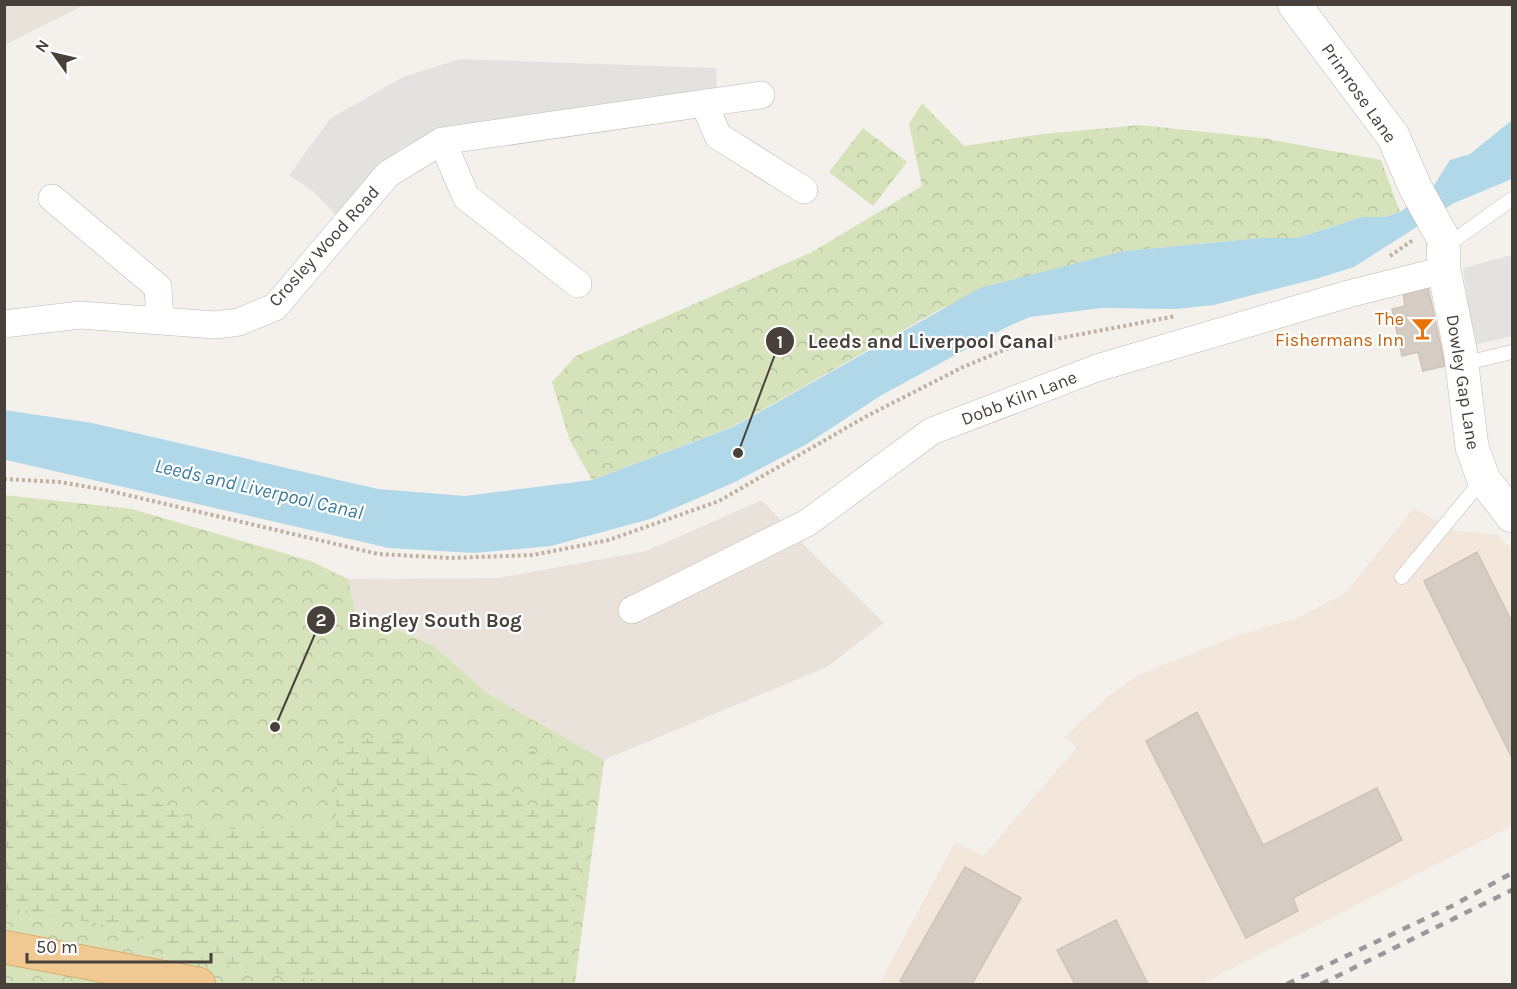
<svg xmlns="http://www.w3.org/2000/svg" width="1517" height="989" font-family="Karla,sans-serif">
<defs>
<pattern id="forest-crowns" width="20" height="18" patternUnits="userSpaceOnUse" patternTransform="scale(1.5)"><rect width="20" height="18" fill="#d6e3ba"/><path d="M2 6a3 3 0 1 1 6 0M12 15a3 3 0 1 1 6 0" fill="none" stroke="#b9c4a1"/></pattern>
<pattern id="wetland-marsh" width="20" height="14" patternUnits="userSpaceOnUse" patternTransform="scale(1.5)"><rect width="20" height="14" fill="#d6e3ba"/><path d="M1 5h8M5 5V1M11 12h8M15 12V8" fill="none" stroke="#b9c4a1"/></pattern>
</defs>
<rect width="100%" height="100%" fill="#f4f1ec"/>
<path fill="#e8e2db" d="M 5,4 L 84,4 L 84,5 L 5,45 Z
M 762,500 L 802,543 L 884,623 L 827,667 L 604,760 L 488,694 L 434,646 L 387,625 L 355,618 L 348,579 L 498,578 L 646,551 Z"/>
<path fill="#f3e6db" d="M 1414,508 L 1456,531 L 1497,534 L 1512,549 L 1512,826 L 1201,984 L 879,984 L 955,842 L 983,856 L 1077,747 L 1065,737 L 1105,699 L 1138,675 L 1239,635 L 1298,618 L 1345,593 Z"/>
<path fill="url(#forest-crowns)" d="M 922,103 L 964,146 L 1043,134 L 1140,125 L 1262,138 L 1381,160 L 1400,212 L 1384,217 L 1362,217 L 1297,238 L 1261,238 L 1124,251 L 942,308 L 732,427 L 592,480 L 570,441 L 552,382 L 576,356 L 812,252 L 922,186 L 909,124 Z
M 863,128 L 907,162 L 873,206 L 829,172 Z
M 5,495 L 132,509 L 311,561 L 348,579 L 356,618 L 387,625 L 434,646 L 488,694 L 604,760 L 575,984 L 5,984 Z"/>
<path fill="url(#wetland-marsh)" d="M 338,738 L 407,739 L 536,809 L 543,788 L 527,748 L 585,779 L 569,980 L 565,984 L 343,984 L 217,964 L 100,924 L 5,907 L 5,763 L 121,781 L 206,829 L 336,827 Z"/>
<path fill="#e4e2e0" d="M 460,59 L 716,68 L 717,90 L 448,126 L 401,148 L 337,216 L 313,191 L 289,175 L 331,118 L 403,77 Z
M 1512,255 L 1512,336 L 1474,345 L 1463,268 Z"/>
<path fill="#b1d8e9" d="M 1512,120 L 1512,179 L 1454,203 L 1354,267 L 1319,278 L 1214,305 L 1176,309 L 1102,308 L 1030,317 L 1007,327 L 880,396 L 807,444 L 735,482 L 650,519 L 551,546 L 474,553 L 389,548 L 6,460 L 4,457 L 4,410 L 92,423 L 378,489 L 465,496 L 592,480 L 733,427 L 980,288 L 1124,251 L 1261,238 L 1297,238 L 1362,217 L 1384,217 L 1400,212 L 1433,187 L 1450,160 L 1470,154 Z"/>
<path fill="#d5ccc3" stroke="#cfc3b7" stroke-width="1.5" d="M 1428,287 L 1445,366 L 1423,371 L 1418,352 L 1402,356 L 1392,309 L 1405,306 L 1403,293 Z
M 1477,552 L 1512,622 L 1512,758 L 1424,581 Z
M 1197,712 L 1263,845 L 1377,788 L 1402,840 L 1293,898 L 1298,911 L 1246,938 L 1146,741 Z
M 965,867 L 1021,898 L 972,984 L 906,984 L 900,981 Z
M 1116,920 L 1148,984 L 1075,984 L 1057,950 Z"/>
<g fill="none" stroke-linecap="round" stroke-linejoin="round">
<defs>
<path id="service" d="M 1446,246 L 1512,199
M 1462,364 L 1512,352
M 1402,577 L 1483,479"/>
<path id="minor" d="M 704,103 L 718,136 L 804,190
M 442,141 L 466,197 L 578,284
M 52,198 L 158,287 L 160,319
M 4,324 L 80,315 L 215,325 L 239,322 L 275,307 L 388,174 L 442,141 L 761,95
M 632,610 L 807,523 L 932,431 L 1097,368 L 1348,294 L 1444,270"/>
<path id="tertiary" d="M 1294,4 L 1393,136 L 1415,187
M 1443,238 L 1444,270 L 1460,349 L 1472,447 L 1484,480 L 1512,516"/>
<path id="trunk" d="M 4,947 L 199,984"/>
</defs>
<use href="#service" stroke="#bfb8b0" stroke-width="15"/>
<use href="#minor" stroke="#bfb8b0" stroke-width="28"/>
<use href="#tertiary" stroke="#bfb8b0" stroke-width="34"/>
<use href="#trunk" stroke="#cd904e" stroke-width="34"/>
<path stroke="#bfb2a3" stroke-width="4" stroke-dasharray="3 3" stroke-linecap="butt" d="M 1390,256 L 1413,240
M 4,479 L 59,482 L 106,490 L 378,554 L 450,558 L 533,555 L 609,540 L 719,501 L 867,416 L 963,367 L 1009,348 L 1176,316"/>
<use href="#service" stroke="#fff" stroke-width="14"/>
<use href="#minor" stroke="#fff" stroke-width="27"/>
<use href="#tertiary" stroke="#fff" stroke-width="33"/>
<use href="#trunk" stroke="#f0c892" stroke-width="33"/>
<path stroke="#999" stroke-width="4.5" stroke-dasharray="8 8" stroke-linecap="butt" d="M 1287,984 L 1452,906 L 1512,873
M 1321,984 L 1512,890"/>
<defs>
<path id="tertiary-bridge" d="M 1415,187 L 1443,238"/>
</defs>
<use href="#tertiary-bridge" stroke="#bfb8b0" stroke-width="34" stroke-linecap="butt"/>
<use href="#tertiary-bridge" stroke="#fff" stroke-width="33"/>
</g>
<defs>
<symbol id="bar-bare" viewBox="-9 -9 18 18"><path d="M-6-5H6L.8 .8V4.5H3.5V6h-7V4.5H-.8V.8Z" fill="#e8710a" stroke="#fff" stroke-width="2.5" paint-order="stroke"/></symbol>
</defs>
<g fill-rule="evenodd">
<use href="#bar-bare" x="1406" y="312" width="33" height="33"/>
</g>
<g text-anchor="middle" dominant-baseline="central" stroke-width="4.5" stroke-linejoin="round" paint-order="stroke">
<g font-size="18" fill="#48413b" stroke="#fff">
<text transform="translate(1359 93) rotate(55)">Primrose Lane</text>
<text transform="translate(324 246) rotate(-48)">Crosley Wood Road</text>
<text transform="translate(1463 382) rotate(81)">Dowley Gap Lane</text>
<text transform="translate(1019 398) rotate(-21)">Dobb Kiln Lane</text>
</g>
<g font-size="18" fill="#c56008" stroke="#fff" text-anchor="end">
<text x="1404" y="319">The<tspan x="1404" dy="21">Fishermans Inn</tspan></text>
</g>
<g font-size="20" font-style="italic" fill="#3a7c9a" stroke="#fff">
<text transform="translate(259 489) rotate(13)">Leeds and Liverpool Canal</text>
</g>
</g>
<path fill="none" stroke="#48413b" stroke-width="2" d="M738 453L780 341M275 727L321 620"/>
<g fill="#48413b" stroke="#fff" stroke-width="2">
<circle cx="738" cy="453" r="6"/>
<circle cx="275" cy="727" r="6"/>
<circle cx="780" cy="341" r="15"/>
<circle cx="321" cy="620" r="15"/>
</g>
<g font-size="18" text-anchor="middle" font-weight="bold" fill="#fff">
<text x="780" y="348">1</text>
<text x="321" y="626">2</text>
</g>
<g font-size="20" text-anchor="middle" font-weight="bold" fill="#48413b" stroke="#fff" stroke-width="4.5" stroke-linejoin="round" paint-order="stroke">
<text x="931" y="348">Leeds and Liverpool Canal</text>
<text x="435" y="627">Bingley South Bog</text>
</g>
<rect width="1517" height="989" fill="none" stroke="#48413b" stroke-width="12"/>
<g transform="translate(54 54) rotate(304)" stroke="#ffffff" stroke-width="4.5" paint-order="stroke">
<path d="M0-4.5L10 22L0 15L-10 22Z" fill="#48413b"/>
<text y="-9" font-size="16" font-weight="bold" text-anchor="middle" fill="#48413b">N</text>
</g>
<path d="M27 953v9h184v-9" fill="none" stroke="#48413b" stroke-width="3"/>
<text x="36" y="953" font-size="18" fill="#48413b" stroke="#ffffff" stroke-width="4.5" paint-order="stroke">50 m</text>
</svg>
